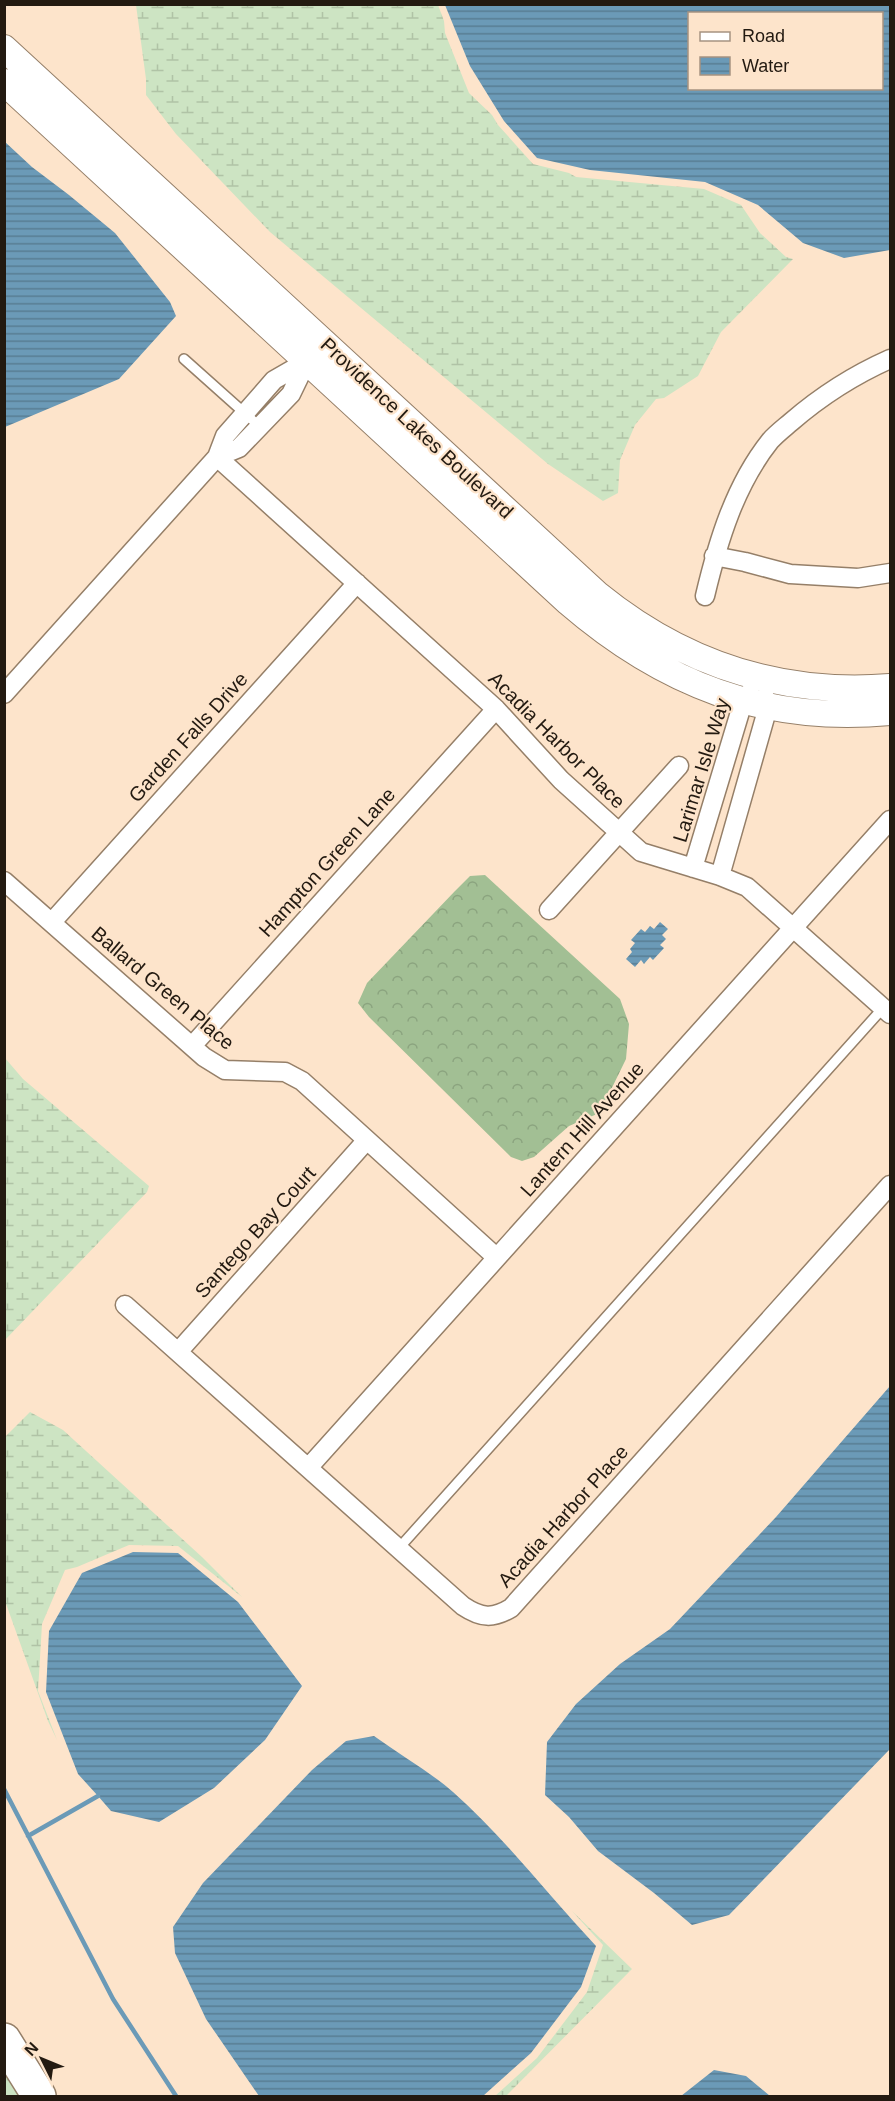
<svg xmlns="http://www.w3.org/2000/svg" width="895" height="2101" font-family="Arial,sans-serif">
<defs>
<pattern id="grass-tufts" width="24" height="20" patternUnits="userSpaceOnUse" patternTransform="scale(1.5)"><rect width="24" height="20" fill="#cde4c3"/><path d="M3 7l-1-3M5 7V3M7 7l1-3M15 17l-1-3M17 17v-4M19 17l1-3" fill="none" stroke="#b0c3a6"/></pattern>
<pattern id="forest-crowns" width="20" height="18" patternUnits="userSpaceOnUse" patternTransform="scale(1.5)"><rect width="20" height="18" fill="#a2bf94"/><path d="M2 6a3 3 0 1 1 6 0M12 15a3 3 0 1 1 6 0" fill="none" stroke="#8ba47f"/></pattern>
<pattern id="wetland-marsh" width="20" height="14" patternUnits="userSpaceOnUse" patternTransform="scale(1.5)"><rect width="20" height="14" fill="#cde4c3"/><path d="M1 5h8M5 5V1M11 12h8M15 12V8" fill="none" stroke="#b0c3a6"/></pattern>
<pattern id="water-rules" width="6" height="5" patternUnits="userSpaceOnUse" patternTransform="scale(1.5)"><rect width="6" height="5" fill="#6b9ab7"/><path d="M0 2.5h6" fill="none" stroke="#587d93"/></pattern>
</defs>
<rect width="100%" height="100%" fill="#fde4cb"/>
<path fill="url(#grass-tufts)" d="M 5,2058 L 27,2096 L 5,2096 Z"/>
<path fill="url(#forest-crowns)" d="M 485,875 L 620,999 L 629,1024 L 626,1059 L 606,1100 L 597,1114 L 569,1126 L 534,1157 L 522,1161 L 511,1157 L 369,1017 L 358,1003 L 367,983 L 455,891 L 470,876 Z"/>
<path fill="url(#wetland-marsh)" d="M 136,5 L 438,5 L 444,21 L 445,33 L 469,93 L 492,115 L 498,125 L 533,164 L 569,173 L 576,177 L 704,189 L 741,205 L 760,233 L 786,257 L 793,259 L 721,332 L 698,376 L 664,398 L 656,399 L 635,425 L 620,460 L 618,493 L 603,501 L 548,464 L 270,232 L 176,134 L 146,95 L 146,79 Z
M 5,1058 L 23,1079 L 149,1186 L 147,1192 L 5,1340 Z
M 30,1412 L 63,1430 L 202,1557 L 242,1597 L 178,1546 L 129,1545 L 77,1567 L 65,1570 L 42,1624 L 38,1691 L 57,1740 L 48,1721 L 5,1601 L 5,1437 Z
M 572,1911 L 632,1969 L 506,2096 L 495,2096 L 537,2058 L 587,1992 L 603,1945 Z"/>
<path fill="url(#water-rules)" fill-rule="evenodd" d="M 445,5 L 890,5 L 890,250 L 844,258 L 803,243 L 758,205 L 705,182 L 590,170 L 537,158 L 504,121 L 470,66 ZM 690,14 L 882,14 L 882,88 L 690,88 Z
M 4,141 L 32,167 L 69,195 L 115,233 L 170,302 L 176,316 L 119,379 L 5,427 Z
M 660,922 L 668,929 L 662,935 L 666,939 L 660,945 L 664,948 L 653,960 L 650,957 L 644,964 L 641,960 L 635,967 L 626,959 L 632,952 L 630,949 L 635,943 L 631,940 L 641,929 L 645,932 L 650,926 L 654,929 Z
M 890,1386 L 890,1749 L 729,1915 L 692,1925 L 654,1893 L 598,1851 L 569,1817 L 545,1795 L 547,1742 L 576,1704 L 620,1664 L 670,1629 L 776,1517 Z
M 133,1552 L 178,1553 L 238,1602 L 302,1686 L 265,1740 L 214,1788 L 159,1822 L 111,1811 L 98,1796 L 78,1774 L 46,1692 L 49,1631 L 82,1573 Z
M 374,1736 C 400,1755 429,1771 453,1792 C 506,1839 548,1895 596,1946 L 581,1987 L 531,2053 L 483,2096 L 259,2096 L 206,2019 L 175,1953 L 173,1927 L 203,1883 L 312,1770 L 346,1741 Z
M 714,2070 L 746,2076 L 770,2096 L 681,2096 Z"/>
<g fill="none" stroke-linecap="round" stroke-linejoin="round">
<path stroke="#6b9ab7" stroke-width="4.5" d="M 4,1789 L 113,1999 L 176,2096
M 28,1836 L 98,1796"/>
<defs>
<path id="lane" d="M 184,359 L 259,426
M 399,1548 L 883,1008"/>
<path id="street" d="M 217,457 L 496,709 L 561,780 L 641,852 L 720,876 L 747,887 L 890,1014
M 714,556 L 745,562 L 790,574 L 858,578 L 890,573
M 705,596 C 718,541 735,485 770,441 C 776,434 784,428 791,422 C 821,396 854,375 890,359
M 4,694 L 217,457 L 225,436 L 274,380 L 307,361 L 291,394 L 239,448 L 217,457
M 693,868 L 743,702 L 750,692
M 720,876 L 768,707 L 765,697
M 4,881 L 204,1057 L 225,1070 L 285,1072 L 302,1081 L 496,1257
M 549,910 L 679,766
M 52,922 L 357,583
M 192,1046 L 496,709
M 125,1305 L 463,1606 C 481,1618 493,1619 511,1608 L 890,1185
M 178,1352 L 366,1141
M 308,1468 L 890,820"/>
<path id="secondary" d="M 4,48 L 597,594 C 683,664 779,696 890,687
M 4,82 L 568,602 C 663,684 764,724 890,712"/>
<path id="highway" d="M 4,2040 L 39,2096"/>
</defs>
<use href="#lane" stroke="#957f68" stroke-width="12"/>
<use href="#street" stroke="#957f68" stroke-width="21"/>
<use href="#secondary" stroke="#957f68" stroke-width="28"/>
<use href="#highway" stroke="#957f68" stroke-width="36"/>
<use href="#lane" stroke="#fff" stroke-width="9"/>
<use href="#street" stroke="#fff" stroke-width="18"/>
<use href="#secondary" stroke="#fff" stroke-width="26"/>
<use href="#highway" stroke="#fff" stroke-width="33"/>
</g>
<g text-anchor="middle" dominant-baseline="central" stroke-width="4.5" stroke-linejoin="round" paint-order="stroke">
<g font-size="20" fill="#231a11" stroke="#fde4cb">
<text transform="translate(417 428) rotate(43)">Providence Lakes Boulevard</text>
<text transform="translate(188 737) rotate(-48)">Garden Falls Drive</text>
<text transform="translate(557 740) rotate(45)">Acadia Harbor Place</text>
<text transform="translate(701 770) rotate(-73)">Larimar Isle Way</text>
<text transform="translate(327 862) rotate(-48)">Hampton Green Lane</text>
<text transform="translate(163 988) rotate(40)">Ballard Green Place</text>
<text transform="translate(582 1129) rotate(-48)">Lantern Hill Avenue</text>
<text transform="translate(255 1232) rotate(-48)">Santego Bay Court</text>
<text transform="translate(563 1516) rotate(-48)">Acadia Harbor Place</text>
</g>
</g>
<rect width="895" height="2101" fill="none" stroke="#231a11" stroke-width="12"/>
<rect x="688" y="12" width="195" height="78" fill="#fde4cb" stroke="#a69381" stroke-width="1.5"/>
<rect x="700" y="32" width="30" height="9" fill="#ffffff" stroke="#a69381" stroke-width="1.5"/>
<text x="742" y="42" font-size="18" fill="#231a11">Road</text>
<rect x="700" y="57" width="30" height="18" fill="url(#water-rules)" stroke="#a69381" stroke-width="1.5"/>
<text x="742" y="72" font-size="18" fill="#231a11">Water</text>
<g transform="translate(42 2059) rotate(313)" stroke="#fde4cb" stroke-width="4.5" paint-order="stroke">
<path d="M0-4.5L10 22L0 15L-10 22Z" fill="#231a11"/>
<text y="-9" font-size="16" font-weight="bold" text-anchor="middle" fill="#231a11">N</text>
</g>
</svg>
